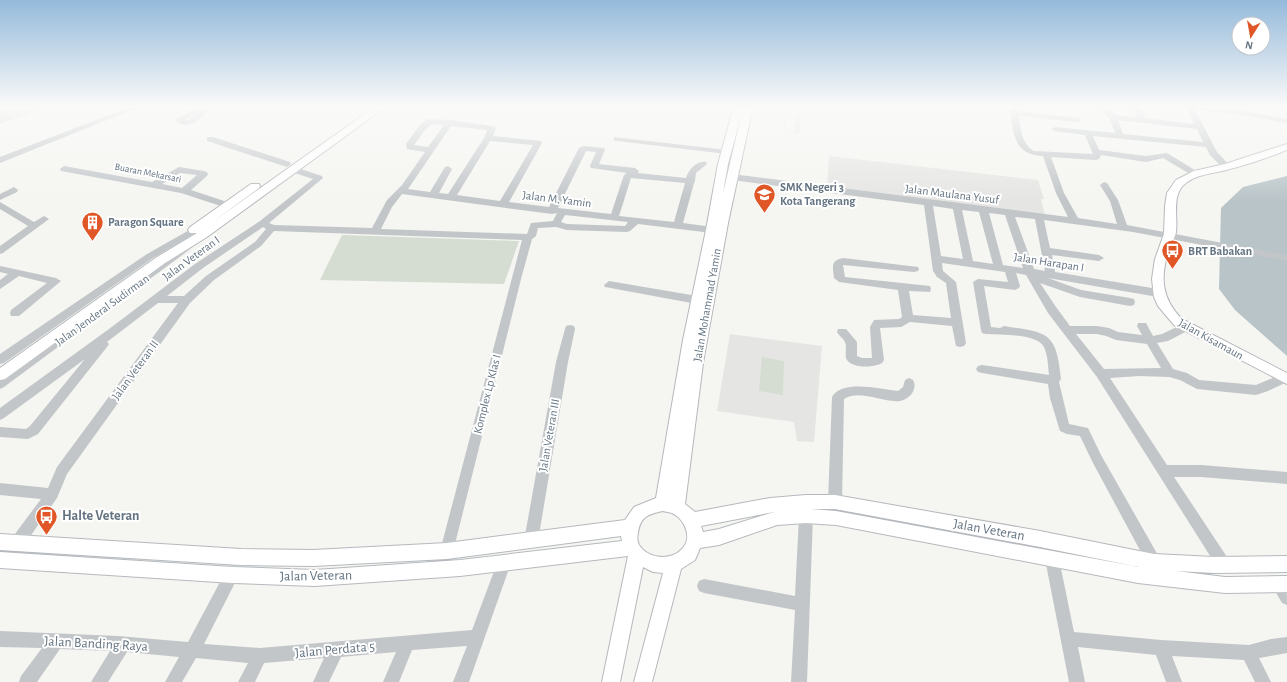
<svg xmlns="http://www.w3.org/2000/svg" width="1287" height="682" font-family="'Alegreya Sans',sans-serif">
<rect width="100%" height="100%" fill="#f5f5f1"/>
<path fill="#e5e6e4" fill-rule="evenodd" d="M 787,106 L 789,106 L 787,116 L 796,117 L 797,106 L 802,106 L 799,134 L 783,132 ZM 787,116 L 796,118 L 794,133 L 784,132 Z
M 829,156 L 1038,180 L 1044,199 L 1041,199 L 1045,215 L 827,189 Z
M 730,334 L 822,346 L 814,442 L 797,441 L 794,422 L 717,411 Z"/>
<path fill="#d5dcd2" d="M 0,106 L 50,106 L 0,124 Z
M 342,235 L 519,241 L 504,284 L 320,280 Z
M 762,357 L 784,361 L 783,395 L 759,391 Z"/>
<path fill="#b9c4c8" d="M 1287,176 L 1287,356 L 1235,310 L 1219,289 L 1221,208 L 1243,187 Z"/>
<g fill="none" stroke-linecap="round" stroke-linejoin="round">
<defs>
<path id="major" d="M 376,106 L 387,106 L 207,237 L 165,263 L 5,379 L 0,380 L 0,368 L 157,257 L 197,233 L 190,233 L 188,230 L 190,227 L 251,184 L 259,184 L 260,186 L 259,188 L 211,223 Z
M 734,106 L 753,106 L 728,223 L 703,363 L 685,504 L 695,512 L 770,498 L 806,495 L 835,495 L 1040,531 L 1154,554 L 1214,557 L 1287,556 L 1287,572 L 1214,573 L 1176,571 L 1225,577 L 1287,576 L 1287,592 L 1225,593 L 1138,583 L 836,525 L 806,523 L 777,525 L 719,545 L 700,548 L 695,560 L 681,569 L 652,682 L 634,682 L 663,573 L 653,572 L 643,567 L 620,682 L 602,682 L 628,556 L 460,576 L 315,586 L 233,583 L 0,568 L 0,552 L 233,567 L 315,570 L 460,560 L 622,541 L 621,536 L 447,559 L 313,566 L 241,565 L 0,550 L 0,534 L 241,549 L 313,550 L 447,543 L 625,520 L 634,507 L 656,498 L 683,340 L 706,230 L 718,164 ZM 743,108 L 723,193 L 728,164 ZM 811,509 L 835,509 L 1040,547 L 1139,567 L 836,511 ZM 663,511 C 666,512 669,512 672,513 C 685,519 693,538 682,549 C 671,561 648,559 639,545 C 637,541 637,537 638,533 C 640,517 648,514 663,511 ZM 774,512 L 719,529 L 703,532 L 701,526 Z
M 1287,144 L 1287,150 C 1267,158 1247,165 1226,170 C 1212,174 1197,174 1186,183 C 1171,194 1178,216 1176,232 C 1175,238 1171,243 1169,249 C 1160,277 1161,298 1182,319 L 1287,373 L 1287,384 L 1174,325 L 1158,306 L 1154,297 L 1152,279 L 1155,259 L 1164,234 L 1165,206 L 1167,193 L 1176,180 L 1194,171 L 1225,164 Z"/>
</defs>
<use href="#major" stroke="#b5b9bd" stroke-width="2"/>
<path fill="#c2c6c9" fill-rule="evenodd" d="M 132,106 L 142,106 L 0,163 L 0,157 Z
M 199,106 L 212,106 C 203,117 189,133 175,120 ZM 196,114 L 189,120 L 185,120 Z
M 361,106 L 371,106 L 372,107 L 368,109 Z
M 1100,106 L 1108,106 C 1113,118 1126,116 1137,117 L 1132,106 L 1140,106 L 1145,118 L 1194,124 L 1187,109 L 1179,108 L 1178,106 C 1215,106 1251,112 1287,119 L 1287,123 L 1243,115 L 1195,110 L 1217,152 L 1231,167 L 1227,170 L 1224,169 L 1210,155 L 1206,147 L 1093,136 L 1099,150 L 1146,156 L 1167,153 L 1198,172 L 1199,174 L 1198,176 L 1195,177 L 1163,158 L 1146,162 L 1101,155 L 1099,159 L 1096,160 L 1051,157 L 1064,193 L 1078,218 L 1117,224 L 1110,201 L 1100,185 L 1104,182 L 1107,183 L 1118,200 L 1127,225 L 1287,255 L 1287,261 L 1133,232 L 1044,220 L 1050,248 L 1099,255 L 1104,258 L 1099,261 L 1052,255 L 1055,272 L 1158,289 L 1162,290 L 1163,293 L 1162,296 L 1158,297 L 1048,278 L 1081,290 L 1130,298 L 1134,299 L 1135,302 L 1134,305 L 1130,306 L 1080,297 L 1040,283 L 1056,307 L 1070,326 L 1097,326 L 1109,328 L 1118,332 L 1142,335 L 1137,326 L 1138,323 L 1146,323 L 1153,336 L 1162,334 L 1185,323 L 1189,324 L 1190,327 L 1189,330 L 1168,341 L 1157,343 L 1173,369 L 1187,373 L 1199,380 L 1256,385 L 1280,375 L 1287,374 L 1287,382 L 1268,391 L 1256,395 L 1197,389 L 1180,380 L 1169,377 L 1139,376 L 1110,378 L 1167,465 L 1201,465 L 1287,472 L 1287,484 L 1201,477 L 1174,477 L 1229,560 L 1231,565 L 1229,570 L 1224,572 L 1219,570 L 1097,377 L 1048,313 L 1026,275 L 1016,273 L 1020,286 L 1019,288 L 1015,290 L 984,286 L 991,327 L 1000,328 L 1004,326 C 1049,333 1056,332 1061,379 L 1059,382 L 1069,424 L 1088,428 L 1101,455 L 1159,557 L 1161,562 L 1159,567 L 1154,569 L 1149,567 L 1093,463 L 1080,436 L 1067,434 L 1060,431 L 1050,398 L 1048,384 L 982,373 L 978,372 L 976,369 L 978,366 L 982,365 L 1049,375 C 1048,367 1048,355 1044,347 C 1037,333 999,335 986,334 L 982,333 L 981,330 L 973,282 L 978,279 L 1008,282 L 1005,272 L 942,263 L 943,271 L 956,282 L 966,343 L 964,346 L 960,347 L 956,346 L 952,326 L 910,322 L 901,327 L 880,328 L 884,360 L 882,363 C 874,368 850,369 846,358 C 845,353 847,347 845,342 C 843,338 839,336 837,332 L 838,329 L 846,329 L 857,342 L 857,356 L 862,358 L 872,358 L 870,327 L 874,320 L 899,319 L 902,317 L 898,290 L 839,282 L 834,278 C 833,266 830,261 843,258 L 918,267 L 919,269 L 918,271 L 914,272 L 843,265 L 845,277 L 930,286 L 931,289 L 930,292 L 909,291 L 913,315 L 951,318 L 946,283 L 937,277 L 933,271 L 924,205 L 732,180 L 728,177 L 732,174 L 1068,217 L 1056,193 L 1043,156 C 1012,154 1014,133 1010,109 L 1014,107 L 1017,107 L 1018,111 L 1080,118 L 1080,122 L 1077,122 L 1019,116 C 1021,129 1021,143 1034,151 L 1093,154 L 1085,135 L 1055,131 L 1051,129 L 1055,127 L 1115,133 L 1109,118 L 1103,113 ZM 1118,120 L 1197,129 L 1203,142 L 1123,134 ZM 933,206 L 953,209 L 963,259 L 941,256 ZM 962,210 L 979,212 L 993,264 L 973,261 ZM 989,213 L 1005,215 L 1023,268 L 1003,265 ZM 1015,217 L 1035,219 L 1045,271 L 1034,269 ZM 1076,334 L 1097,334 L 1106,336 L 1116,340 L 1147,344 L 1161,368 L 1104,369 Z
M 427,119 L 450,120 L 492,126 L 496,128 L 493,136 L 541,141 L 542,143 L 509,202 L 549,207 L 579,148 L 583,146 L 604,148 L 605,150 L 599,164 L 635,168 L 639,171 L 638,173 L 686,178 C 688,170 697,160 706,162 L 707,164 L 696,173 L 695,181 L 694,183 L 683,223 L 712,227 L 717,230 L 712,233 L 638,224 L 630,231 L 627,232 L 567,230 L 556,227 L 538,228 L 536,236 L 532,239 L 521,279 L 452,556 L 447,558 L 442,556 L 440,551 L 522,240 L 274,231 L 261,246 L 214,280 L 190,303 L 67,474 L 57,498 L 22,548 L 17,549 L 12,548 L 10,543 L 12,538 L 41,499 L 0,495 L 0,483 L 48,488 L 57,467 L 178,303 L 158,303 L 107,342 L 109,344 L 107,347 L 38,434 L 28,439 L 0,437 L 0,427 L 26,429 L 30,426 L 85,359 L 4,418 L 0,420 L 0,408 L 109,329 L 195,264 L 260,221 L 313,179 L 289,171 L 288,169 L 289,167 L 295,167 L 322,176 L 323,178 L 269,223 L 274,225 L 372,228 L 387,200 L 402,185 L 425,152 L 407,149 L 406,144 L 419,126 ZM 432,124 L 444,125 L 428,147 L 414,145 L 425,130 ZM 451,126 L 487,130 L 484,138 L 448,194 L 439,193 L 452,169 L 448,166 L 445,167 L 430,192 L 408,189 ZM 490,141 L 533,145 L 500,201 L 457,195 ZM 586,151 L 596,152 L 590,166 L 591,168 L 627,173 L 624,175 L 611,214 L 558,208 ZM 631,178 L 685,183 L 674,222 L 619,216 ZM 402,194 L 552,214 L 557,213 L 553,221 L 531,223 L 527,234 L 381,229 L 392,207 ZM 565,215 L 628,222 L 625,226 L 567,224 L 561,222 ZM 263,227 L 266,229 L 255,242 L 206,276 L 184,296 L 167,296 L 203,268 Z
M 207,137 L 213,137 L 290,162 L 291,164 L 287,167 L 284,166 L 207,141 Z
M 614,137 L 727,150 L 731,152 L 727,154 L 617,141 L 614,141 Z
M 64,166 L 152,182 L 179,167 L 204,171 L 207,172 L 208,174 L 207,176 L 191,190 L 230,203 L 232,205 L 227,208 L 181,193 L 61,171 L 60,169 ZM 180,173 L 197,175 L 182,188 L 162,184 Z
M 14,187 L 18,190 L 17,192 L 0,200 L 0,194 Z
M 0,202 L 34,222 L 44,216 L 49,219 L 3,253 L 0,254 L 0,246 L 28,226 L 0,209 Z
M 193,228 L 198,231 L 196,233 L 153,258 L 4,363 L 0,364 L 0,354 L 147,254 Z
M 186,245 L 191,248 L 189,250 L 4,387 L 0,389 L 0,378 L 183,246 Z
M 0,266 L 56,278 L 61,281 L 19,316 L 11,316 L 10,313 L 11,310 L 47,283 L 19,276 L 0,289 L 0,280 L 8,274 L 0,272 Z
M 609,281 L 697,296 L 701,297 L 702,300 L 701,303 L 697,304 L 605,287 L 604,285 Z
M 570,325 L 574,326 L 575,329 L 568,362 L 538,541 L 536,546 L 531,547 L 526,546 L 524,541 L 556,362 L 565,329 L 566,326 Z
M 909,378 L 913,380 C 918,389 910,399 900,401 C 883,403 860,389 844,399 L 842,502 L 840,506 L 835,508 L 830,506 L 828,502 L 832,397 C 841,379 882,389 898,391 L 903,387 L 905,380 Z
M 806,510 L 811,512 L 813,516 L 807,682 L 791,682 L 795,610 L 704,593 L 699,591 L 697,586 L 699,581 L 704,579 L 795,596 L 799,516 L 801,512 Z
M 241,550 L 246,552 L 248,557 L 204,644 L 260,648 L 472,630 L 499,558 L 504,556 L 509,558 L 511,563 L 469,682 L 453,682 L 467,646 L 412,650 L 399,682 L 383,682 L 396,652 L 341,657 L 329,682 L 313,682 L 324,658 L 264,663 L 255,682 L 238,682 L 248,663 L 196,658 L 182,682 L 165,682 L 179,657 L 127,652 L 108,682 L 91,682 L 110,651 L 60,649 L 37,682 L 19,682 L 21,676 L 42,648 L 0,647 L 0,631 L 118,636 L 188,642 L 236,552 Z
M 1052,552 L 1057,554 L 1059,559 L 1074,632 L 1161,640 L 1249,645 L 1271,639 L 1287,637 L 1287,653 L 1259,658 L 1271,682 L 1255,682 L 1244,660 L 1172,656 L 1182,682 L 1166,682 L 1156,655 L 1078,647 L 1085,682 L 1069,682 L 1045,559 L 1047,554 Z
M 1278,577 C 1287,582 1287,594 1287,605 L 1282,603 L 1271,584 L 1273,579 Z"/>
<use href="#major" fill="#fff" fill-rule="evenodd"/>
</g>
<linearGradient id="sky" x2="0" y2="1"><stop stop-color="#95badb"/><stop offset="0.53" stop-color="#fafaf9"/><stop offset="1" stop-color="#fafaf9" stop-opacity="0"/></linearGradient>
<rect width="1287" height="201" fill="url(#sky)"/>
<defs>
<symbol id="school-pin" viewBox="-11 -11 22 30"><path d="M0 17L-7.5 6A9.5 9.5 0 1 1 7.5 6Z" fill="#e05626" stroke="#fff"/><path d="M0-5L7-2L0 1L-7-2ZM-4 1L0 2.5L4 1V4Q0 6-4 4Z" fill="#fff"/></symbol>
<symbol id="building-pin" viewBox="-11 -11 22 30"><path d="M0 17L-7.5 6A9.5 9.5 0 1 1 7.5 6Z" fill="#e05626" stroke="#fff"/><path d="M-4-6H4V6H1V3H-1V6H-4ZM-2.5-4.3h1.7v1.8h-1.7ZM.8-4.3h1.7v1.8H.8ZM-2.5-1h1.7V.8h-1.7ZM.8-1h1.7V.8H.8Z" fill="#fff"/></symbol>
<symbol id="bus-pin" viewBox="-11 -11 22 30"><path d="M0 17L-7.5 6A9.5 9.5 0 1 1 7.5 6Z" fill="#e05626" stroke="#fff"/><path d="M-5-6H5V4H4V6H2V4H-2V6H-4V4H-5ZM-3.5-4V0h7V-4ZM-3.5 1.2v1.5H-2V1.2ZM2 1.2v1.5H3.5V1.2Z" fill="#fff"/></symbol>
</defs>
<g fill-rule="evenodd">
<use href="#school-pin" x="752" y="182" width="25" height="34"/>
<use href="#building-pin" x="80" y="210" width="25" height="34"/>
<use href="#bus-pin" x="1160" y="238" width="25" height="34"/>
<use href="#bus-pin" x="34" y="504" width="25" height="34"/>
</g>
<g text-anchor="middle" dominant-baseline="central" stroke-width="4" stroke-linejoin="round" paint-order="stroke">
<g font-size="10" fill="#647482" stroke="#fff">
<text transform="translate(148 173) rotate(11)">Buaran Mekarsari</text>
</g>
<g font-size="12" font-weight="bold" fill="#647482" stroke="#fff" text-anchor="start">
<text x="780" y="187">SMK Negeri 3<tspan x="780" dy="14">Kota Tangerang</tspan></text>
<text x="108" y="222">Paragon Square</text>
<text x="1188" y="251">BRT Babakan</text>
</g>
<g font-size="12" fill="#647482" stroke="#fff">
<text transform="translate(952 194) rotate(7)">Jalan Maulana Yusuf</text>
<text transform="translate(557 199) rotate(7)">Jalan M. Yamin</text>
<text transform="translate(191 258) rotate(-36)">Jalan Veteran I</text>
<text transform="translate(1049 262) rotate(9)">Jalan Harapan I</text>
<text transform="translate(707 305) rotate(-80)">Jalan Mohammad Yamin</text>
<text transform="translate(102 310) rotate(-36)">Jalan Jenderal Sudirman</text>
<text transform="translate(1211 339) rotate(29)">Jalan Kisamaun</text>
<text transform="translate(135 370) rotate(-54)">Jalan Veteran II</text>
<text transform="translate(487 394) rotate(-76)">Komplex Lp Klas I</text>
<text transform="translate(549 435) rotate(-80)">Jalan Veteran III</text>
</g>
<g font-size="14" font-weight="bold" fill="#647482" stroke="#fff" text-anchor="start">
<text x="62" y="516">Halte Veteran</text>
</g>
<g font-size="14" fill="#647482" stroke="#fff">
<text transform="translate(989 530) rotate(10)">Jalan Veteran</text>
<text transform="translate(316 576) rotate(-1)">Jalan Veteran</text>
<text transform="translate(96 644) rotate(3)">Jalan Banding Raya</text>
<text transform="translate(335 650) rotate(-5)">Jalan Perdata 5</text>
</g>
</g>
<g transform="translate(1251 36) rotate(191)"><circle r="19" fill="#ffffff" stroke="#c1c7cd"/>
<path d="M0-3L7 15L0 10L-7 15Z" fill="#e05626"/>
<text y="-6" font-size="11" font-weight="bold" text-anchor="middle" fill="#647482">N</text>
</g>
</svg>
